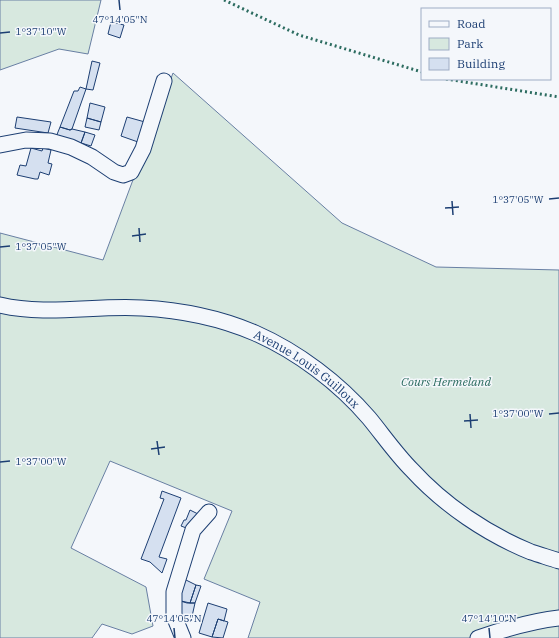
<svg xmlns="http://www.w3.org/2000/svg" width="559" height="638" font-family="'IBM Plex Serif',serif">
<rect width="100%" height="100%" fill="#f4f7fb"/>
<path fill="#d7e8df" stroke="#687fa3" d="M 0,0 L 101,0 L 88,54 L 59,49 L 0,70 Z
M 173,73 L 342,223 L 436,267 L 559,270 L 559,638 L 248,638 L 260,602 L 204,579 L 232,511 L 110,461 L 71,548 L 146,587 L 153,626 L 132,634 L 102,624 L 92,638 L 0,638 L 0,233 L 103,260 Z"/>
<path fill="#d5e0f0" stroke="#1d3f73" d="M 111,22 L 124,25 L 120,38 L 108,34 Z
M 92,61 L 100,63 L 93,90 L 86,89 Z
M 80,87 L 86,89 L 72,129 L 70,130 L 60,127 L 74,91 L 78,91 Z
M 90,103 L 105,107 L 101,122 L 87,118 Z
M 17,117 L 51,122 L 48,133 L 15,128 Z
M 127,117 L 145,122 L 138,142 L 121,136 Z
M 87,118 L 101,122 L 99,130 L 85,127 Z
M 60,127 L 70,130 L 72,129 L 85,132 L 80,146 L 56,137 Z
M 85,132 L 95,135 L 91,146 L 81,143 Z
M 31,148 L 42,151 L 43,148 L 51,150 L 48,163 L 52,164 L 49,175 L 40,172 L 38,179 L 35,179 L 17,175 L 20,165 L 26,166 Z
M 162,491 L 181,498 L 159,557 L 167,559 L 162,573 L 150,562 L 141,559 L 164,499 L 160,498 Z
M 190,510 L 200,515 L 189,529 L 181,526 L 184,520 L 186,520 Z
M 182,578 L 196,585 L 190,603 L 177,600 Z
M 196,585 L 201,586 L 195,603 L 190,603 Z
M 177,600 L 187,603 L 195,603 L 191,621 L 177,618 Z
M 208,603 L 227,609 L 224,621 L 218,619 L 212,637 L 199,633 Z
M 218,619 L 228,622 L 223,638 L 212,637 Z"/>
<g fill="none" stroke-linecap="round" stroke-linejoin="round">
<defs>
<g id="minor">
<path d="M 0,145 L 26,140 L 50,141 L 71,147 L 92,157 L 114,172 L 123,175 L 131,172 L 143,149 L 164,81"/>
<path id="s1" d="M 0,305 C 46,316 96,305 142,308 C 180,310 220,318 255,333 C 298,352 339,383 369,418 C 383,435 396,454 412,470 C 444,505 487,534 531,552 C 540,555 550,558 559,561"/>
<path d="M 183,638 L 174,616 L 174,592 L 193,530 L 209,512"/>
<path d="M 478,638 C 505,629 531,621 559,618"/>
</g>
</defs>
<use href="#minor" stroke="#1d3f73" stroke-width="17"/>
<use href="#minor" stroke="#f4f7fb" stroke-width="15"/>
<path stroke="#2c6c60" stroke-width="3" stroke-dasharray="2 3" stroke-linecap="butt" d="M 224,0 L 299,35 L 422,72
M 446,79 L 559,97"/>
</g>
<path fill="none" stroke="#1d3f73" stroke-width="1.5" d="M 119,0 L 120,10M 0,33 L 10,32M 549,199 L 559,198M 452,201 L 453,215M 445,208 L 459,207M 139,228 L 140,242M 132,236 L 146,234M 0,247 L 10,246M 470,414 L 471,428M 549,414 L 559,413M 464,421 L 478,420M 157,441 L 159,455M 151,449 L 165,447M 0,462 L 10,461M 174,628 L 175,638M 489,628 L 490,638"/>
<g text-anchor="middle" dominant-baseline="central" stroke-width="3" stroke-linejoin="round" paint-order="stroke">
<g font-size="12" fill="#1d3f73" stroke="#f4f7fb">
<text stroke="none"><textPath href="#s1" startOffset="322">Avenue Louis Guilloux</textPath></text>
</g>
<g font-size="12" font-style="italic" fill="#2c6c60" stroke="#f4f7fb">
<text x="446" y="381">Cours Hermeland</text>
</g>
</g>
<g font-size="10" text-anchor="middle" fill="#1d3f73" stroke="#f4f7fb" stroke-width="3" stroke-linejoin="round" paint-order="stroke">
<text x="120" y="23">47°14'05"N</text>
<text x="41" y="35">1°37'10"W</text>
<text x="518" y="203">1°37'05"W</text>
<text x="41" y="250">1°37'05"W</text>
<text x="518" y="417">1°37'00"W</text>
<text x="41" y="465">1°37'00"W</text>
<text x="174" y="622">47°14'05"N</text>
<text x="489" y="622">47°14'10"N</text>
</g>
<rect x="421" y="8" width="130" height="72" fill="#f4f7fb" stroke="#9eadc5"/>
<rect x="429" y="21" width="20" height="6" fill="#f4f7fb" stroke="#9eadc5"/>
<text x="457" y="28" font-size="12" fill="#1d3f73">Road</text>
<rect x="429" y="38" width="20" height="12" fill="#d7e8df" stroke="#9eadc5"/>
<text x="457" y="48" font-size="12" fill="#1d3f73">Park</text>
<rect x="429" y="58" width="20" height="12" fill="#d5e0f0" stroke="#9eadc5"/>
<text x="457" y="68" font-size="12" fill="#1d3f73">Building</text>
</svg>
